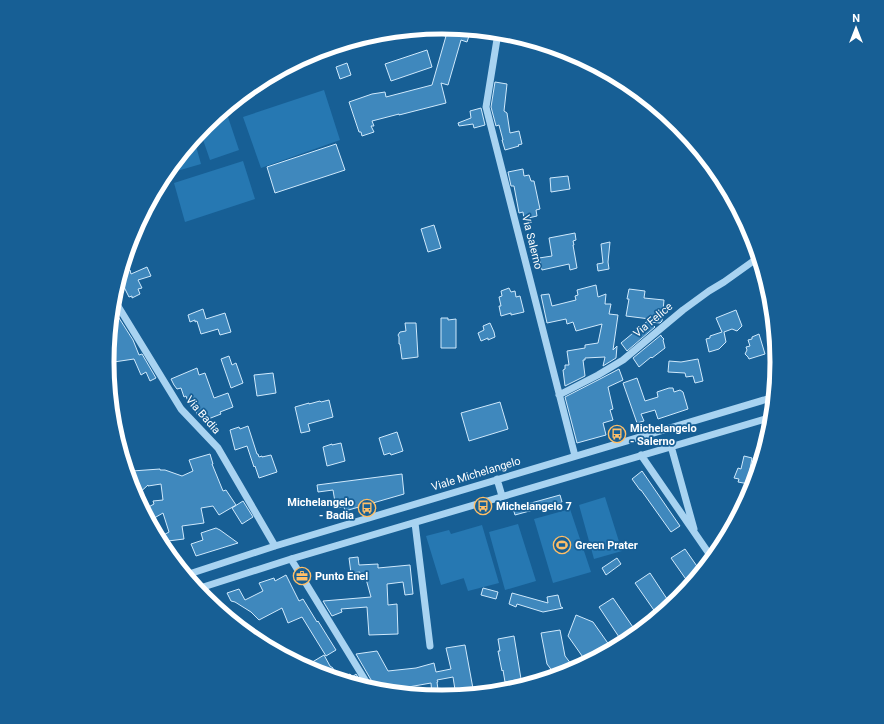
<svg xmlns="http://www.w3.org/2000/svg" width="884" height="724" font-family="Roboto,sans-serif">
<rect width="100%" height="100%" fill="#175f95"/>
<path fill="#2678b2" d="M 324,90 L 340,140 L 261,168 L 243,117 Z
M 225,108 L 239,150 L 210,160 L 200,131 L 205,125 Z
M 194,139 L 201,164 L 170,173 L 169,169 Z
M 243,161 L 255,199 L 185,222 L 174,183 Z
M 605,497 L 622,551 L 594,559 L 579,505 Z
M 570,509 L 591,572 L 553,583 L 534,519 Z
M 518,524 L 536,581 L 505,590 L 489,532 Z
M 482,525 L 499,583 L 468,591 L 462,573 L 464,578 L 441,585 L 426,536 L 449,530 L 451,534 Z"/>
<path fill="#3f88bd" stroke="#cfe9fc" d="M 443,27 L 471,30 L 467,42 L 461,40 L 448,85 L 441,83 L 446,103 L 399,115 L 399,114 L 372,121 L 374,126 L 371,126 L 374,132 L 362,136 L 361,132 L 359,132 L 349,102 L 372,94 L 385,92 L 386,97 L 432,85 L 446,36 L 441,35 Z
M 427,50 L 432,67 L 391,81 L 385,64 Z
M 347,63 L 351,75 L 340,79 L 336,67 Z
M 495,82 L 507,84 L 504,111 L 507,113 L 510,133 L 519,131 L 522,144 L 518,145 L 519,146 L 505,150 L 502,140 L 503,140 L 499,125 L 496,126 L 491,107 Z
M 481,108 L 485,125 L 474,128 L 473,124 L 459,126 L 458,123 L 471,118 L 470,111 Z
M 336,144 L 345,170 L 275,193 L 267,167 Z
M 523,169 L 524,176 L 529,175 L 531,181 L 534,181 L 540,209 L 536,210 L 537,216 L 524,219 L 523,212 L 519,213 L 514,186 L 511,186 L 508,172 Z
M 568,176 L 570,189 L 551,192 L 550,178 Z
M 434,225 L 441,248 L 428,252 L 421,229 Z
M 575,233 L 576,240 L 573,241 L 574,245 L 573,245 L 577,268 L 570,270 L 569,264 L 542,270 L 539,258 L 552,256 L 549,238 Z
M 610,242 L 608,262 L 609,269 L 598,271 L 597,264 L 603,263 L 601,244 Z
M 147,267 L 151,276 L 138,280 L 142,288 L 138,289 L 140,294 L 132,298 L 132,296 L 129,297 L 119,277 L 121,273 L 126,270 L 127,271 L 130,270 L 131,274 Z
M 596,285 L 598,297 L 606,294 L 605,304 L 611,304 L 609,314 L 618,315 L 613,350 L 617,346 L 616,358 L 603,366 L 605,357 L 585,358 L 585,360 L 583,360 L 585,376 L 565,386 L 563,370 L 565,369 L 565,365 L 569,365 L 567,351 L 585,348 L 585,345 L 598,343 L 602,324 L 576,331 L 573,322 L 567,324 L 566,319 L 547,323 L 541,295 L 549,294 L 552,306 L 576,300 L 575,296 L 578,295 L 577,290 Z
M 509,288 L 511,292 L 515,291 L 516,297 L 520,296 L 524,312 L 511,315 L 511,313 L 501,316 L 499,306 L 501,306 L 499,297 L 502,296 L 501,291 Z
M 629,289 L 645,291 L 644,298 L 664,300 L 662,321 L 660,323 L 650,322 L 655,327 L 627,351 L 621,343 L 650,319 L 626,316 L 629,299 L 627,299 Z
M 112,307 L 133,340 L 139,355 L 142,354 L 156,378 L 150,381 L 146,372 L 141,375 L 134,359 L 107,363 Z
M 203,309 L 206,319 L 225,313 L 231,332 L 220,335 L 218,329 L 201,334 L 197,321 L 195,322 L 195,320 L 190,322 L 188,315 Z
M 736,310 L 742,326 L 737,331 L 732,329 L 724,332 L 726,342 L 719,349 L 709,352 L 706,339 L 710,338 L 710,336 L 722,332 L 716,318 Z
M 441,318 L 448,318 L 448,320 L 456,319 L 456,348 L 441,348 Z
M 405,323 L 416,323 L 418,357 L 402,359 L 400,344 L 399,344 L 399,337 L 398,335 L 400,332 L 406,331 Z
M 490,323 L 494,332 L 495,337 L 488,340 L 488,338 L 481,341 L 478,333 L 484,330 L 483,326 Z
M 759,334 L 765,354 L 749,359 L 748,357 L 745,354 L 747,350 L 746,347 L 750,346 L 748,340 L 752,339 L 752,337 Z
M 661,335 L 661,336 L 664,339 L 663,340 L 665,348 L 652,358 L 651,357 L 639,367 L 633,358 Z
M 229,356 L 232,365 L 236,363 L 243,383 L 231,388 L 221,359 Z
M 698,359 L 703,381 L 695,383 L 693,376 L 686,377 L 685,373 L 668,372 L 669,361 L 681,362 Z
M 197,368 L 199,375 L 205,373 L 214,398 L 228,393 L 233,407 L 220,412 L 221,414 L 203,421 L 200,414 L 197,415 L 196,411 L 192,409 L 191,404 L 189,404 L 186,396 L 184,397 L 181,388 L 177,389 L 174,385 L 171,379 Z
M 619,369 L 623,380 L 608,387 L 613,409 L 610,410 L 613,420 L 603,423 L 606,435 L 577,443 L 565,397 L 600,379 Z
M 273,373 L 276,393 L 257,396 L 254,375 Z
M 637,378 L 645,401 L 658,397 L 657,392 L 669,388 L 673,388 L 674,392 L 680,390 L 683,392 L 688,409 L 658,419 L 655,410 L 641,414 L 644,421 L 637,423 L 623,383 Z
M 329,400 L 333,417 L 308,424 L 310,431 L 301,433 L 295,407 L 309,403 L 309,404 L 320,401 L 321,402 Z
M 500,402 L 508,429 L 469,441 L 461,413 Z
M 248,426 L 257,454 L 258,454 L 259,457 L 262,456 L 262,457 L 271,455 L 277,472 L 259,478 L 255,466 L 254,467 L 247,446 L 235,450 L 230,430 L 239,427 L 240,429 Z
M 397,432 L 403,451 L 391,455 L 390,453 L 384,455 L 379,438 Z
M 341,443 L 345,461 L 327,466 L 323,447 L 332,444 L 332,445 Z
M 210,454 L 213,464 L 212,464 L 223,491 L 226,490 L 236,505 L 219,515 L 213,506 L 201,508 L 204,523 L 182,526 L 184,539 L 160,542 L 158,538 L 169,532 L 163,513 L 149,521 L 143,510 L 154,504 L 153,501 L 163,500 L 161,484 L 148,486 L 148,485 L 136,496 L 132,490 L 128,475 L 132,471 L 160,469 L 160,470 L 165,470 L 182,476 L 193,471 L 189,460 Z
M 744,456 L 752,458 L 749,474 L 751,474 L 749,484 L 738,482 L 739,479 L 734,478 L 738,468 L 741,469 Z
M 642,471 L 680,526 L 671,532 L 641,490 L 640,490 L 632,479 Z
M 402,474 L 404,494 L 345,511 L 344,507 L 336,508 L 333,490 L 318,492 L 317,485 Z
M 560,495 L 562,502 L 515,515 L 513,508 Z
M 243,501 L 253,517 L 242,524 L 232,508 Z
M 216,528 L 220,530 L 238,543 L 196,556 L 191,544 L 203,540 L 201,533 Z
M 685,549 L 701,572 L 690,585 L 671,558 Z
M 358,557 L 359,565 L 378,564 L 378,568 L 410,565 L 413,594 L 405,595 L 403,582 L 387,584 L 388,605 L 397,604 L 398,634 L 369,635 L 367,607 L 341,609 L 342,612 L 332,616 L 323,601 L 371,597 L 366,579 L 362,581 L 360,572 L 351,573 L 349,558 Z
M 617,558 L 621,564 L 606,575 L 602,568 Z
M 650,573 L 671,605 L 658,616 L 635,583 Z
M 286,575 L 299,601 L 303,599 L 317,622 L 318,621 L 336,650 L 326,656 L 302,617 L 288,623 L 282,608 L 259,620 L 251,612 L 235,602 L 231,601 L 227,593 L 239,589 L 245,600 L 263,591 L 259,583 L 274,578 L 275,581 Z
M 483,588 L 498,592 L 496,599 L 481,595 Z
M 512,593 L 548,603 L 547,597 L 558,595 L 561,607 L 563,608 L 543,612 L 517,604 L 516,607 L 509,604 Z
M 613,598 L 637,633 L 628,641 L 623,643 L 599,607 Z
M 576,615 L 593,622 L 612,649 L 587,663 L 568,636 Z
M 560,630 L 565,656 L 575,669 L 570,672 L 556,676 L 547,664 L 541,633 Z
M 514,636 L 521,679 L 505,682 L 503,670 L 502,671 L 498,651 L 500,651 L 498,639 Z
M 465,645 L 474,694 L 456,696 L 453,677 L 437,680 L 438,682 L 437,682 L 439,697 L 432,696 L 431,683 L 397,689 L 399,693 L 375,690 L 374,685 L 356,654 L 377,651 L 388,671 L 416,668 L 434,663 L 436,672 L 451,669 L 446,648 Z
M 324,655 L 330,666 L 333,668 L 334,678 L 314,671 L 304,667 Z
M 350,674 L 352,677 L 356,674 L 363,686 L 340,679 Z"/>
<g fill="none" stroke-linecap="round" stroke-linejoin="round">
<path stroke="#a8d3f1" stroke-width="7" d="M 498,33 L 486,107 L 575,456
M 113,298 L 181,409 L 218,448 L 275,546
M 559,395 L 598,375 L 623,360 L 683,310 L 709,291 L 724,282 L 759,257
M 671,446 L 694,529
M 641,455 L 712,558
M 497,479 L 502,496
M 415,523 L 430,646
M 291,559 L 370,688
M 186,575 L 275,546 L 774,397
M 197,589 L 291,559 L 772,417"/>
</g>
<defs>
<symbol id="bus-ring" viewBox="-11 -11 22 22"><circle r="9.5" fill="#175f95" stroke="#ffbf68" stroke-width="1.5"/><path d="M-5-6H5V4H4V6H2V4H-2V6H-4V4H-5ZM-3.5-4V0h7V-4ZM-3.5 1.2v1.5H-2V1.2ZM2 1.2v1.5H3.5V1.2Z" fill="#ffbf68"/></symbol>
<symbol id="stadium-ring" viewBox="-11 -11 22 22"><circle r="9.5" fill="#175f95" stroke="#ffbf68" stroke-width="1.5"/><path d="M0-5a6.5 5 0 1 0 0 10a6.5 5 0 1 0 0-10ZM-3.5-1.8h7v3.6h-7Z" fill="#ffbf68"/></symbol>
<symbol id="office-ring" viewBox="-11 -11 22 22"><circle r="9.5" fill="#175f95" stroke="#ffbf68" stroke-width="1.5"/><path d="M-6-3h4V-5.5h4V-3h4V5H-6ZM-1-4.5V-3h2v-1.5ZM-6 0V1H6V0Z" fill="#ffbf68"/></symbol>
</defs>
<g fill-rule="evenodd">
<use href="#bus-ring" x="607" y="424" width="20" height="20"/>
<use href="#bus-ring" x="473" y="496" width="20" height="20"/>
<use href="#bus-ring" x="357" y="498" width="20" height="20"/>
<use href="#stadium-ring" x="552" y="535" width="20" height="20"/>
<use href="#office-ring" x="292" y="566" width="20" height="20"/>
</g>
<g text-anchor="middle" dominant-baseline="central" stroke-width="3.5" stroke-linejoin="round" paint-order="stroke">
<g font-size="11" fill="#fff" stroke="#175f95">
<text transform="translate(532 242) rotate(76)">Via Salerno</text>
<text transform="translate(653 320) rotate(-40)">Via Felice</text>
<text transform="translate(203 415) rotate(49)">Via Badia</text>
<text transform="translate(476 474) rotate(-17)">Viale Michelangelo</text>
</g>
<g font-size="11" font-weight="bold" fill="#fff" stroke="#175f95" text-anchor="start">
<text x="630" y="428">Michelangelo<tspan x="630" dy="13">- Salerno</tspan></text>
<text x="354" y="502" text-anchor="end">Michelangelo<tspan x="354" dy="13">- Badia</tspan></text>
<text x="496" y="506">Michelangelo 7</text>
<text x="575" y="545">Green Prater</text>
<text x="315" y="576">Punto Enel</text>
</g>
</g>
<path d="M0 0H884V724H0ZM114 362a328 328 0 1 1 656 0a328 328 0 1 1-656 0Z" fill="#175f95" fill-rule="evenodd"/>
<path fill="none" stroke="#fff" stroke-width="5" d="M114 362a328 328 0 1 1 656 0a328 328 0 1 1-656 0Z"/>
<g transform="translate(856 28)" stroke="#175f95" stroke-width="3" paint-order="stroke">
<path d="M0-3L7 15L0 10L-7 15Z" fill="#ffffff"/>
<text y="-6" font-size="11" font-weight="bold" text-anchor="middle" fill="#ffffff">N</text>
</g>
</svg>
